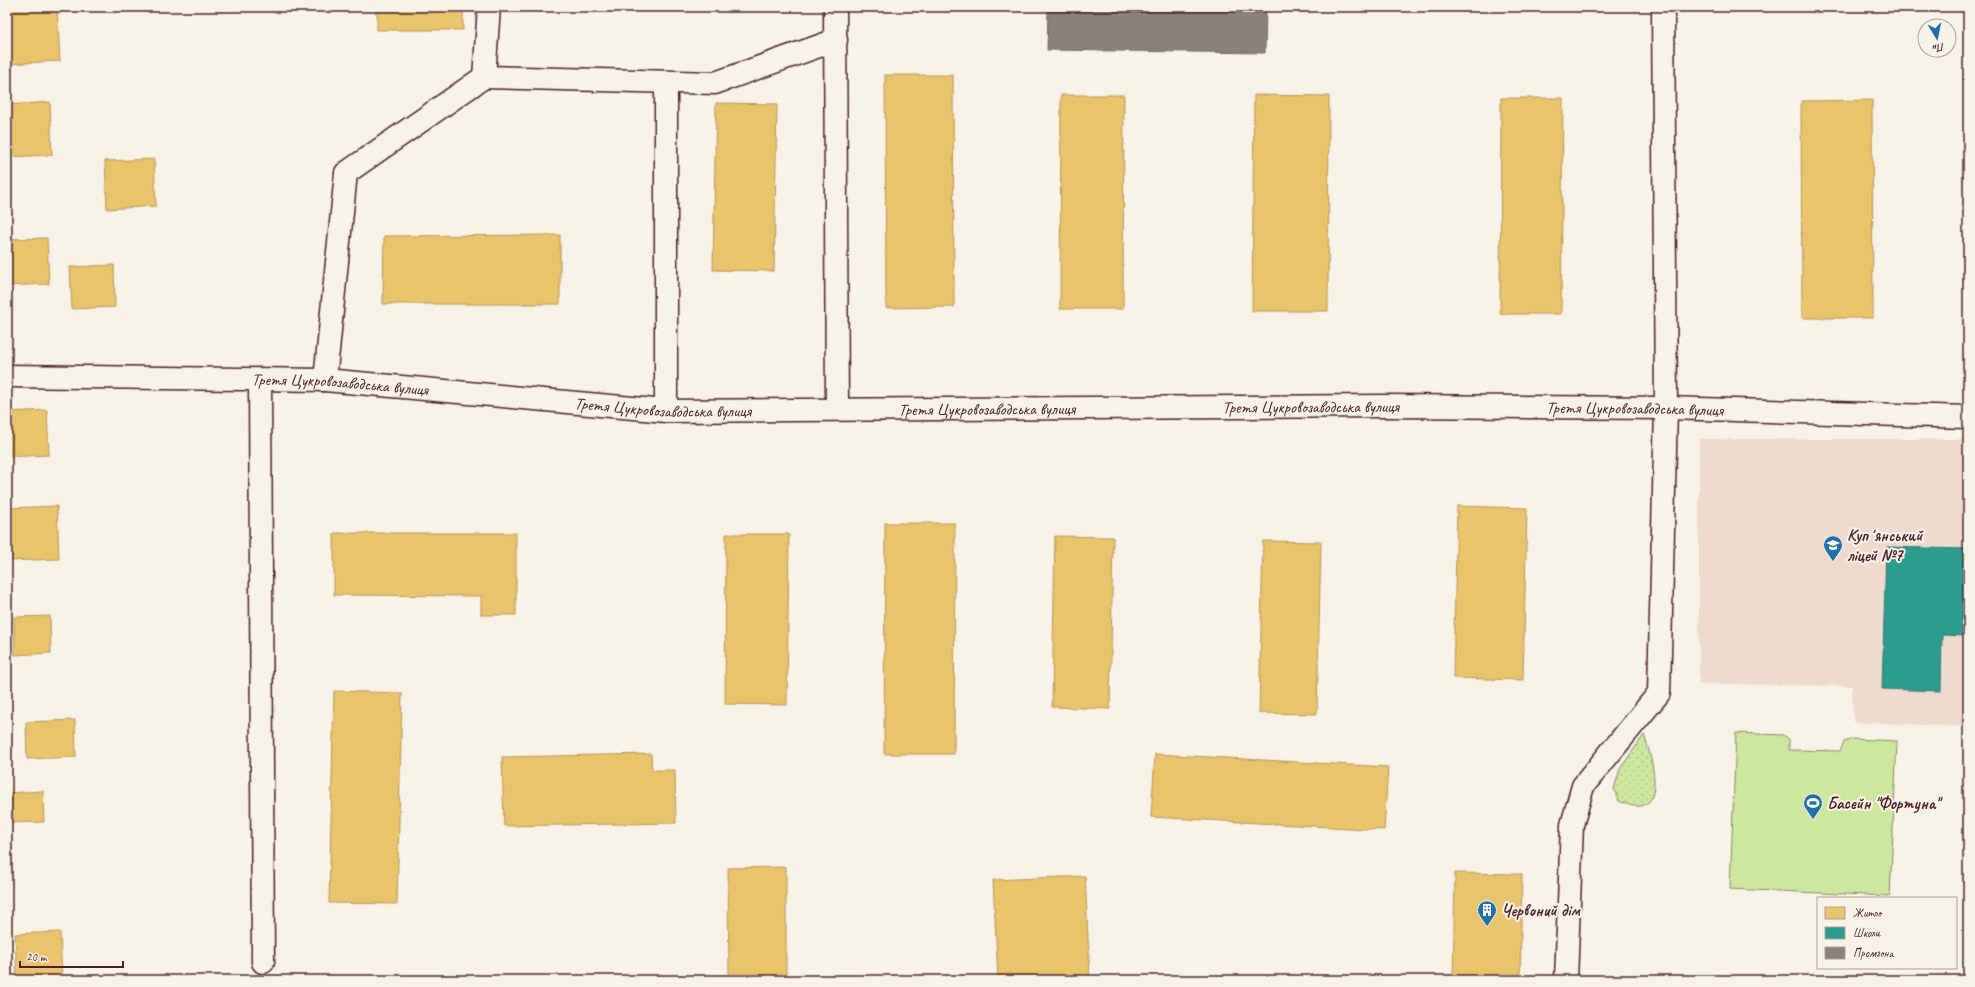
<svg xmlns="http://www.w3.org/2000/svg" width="1975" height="987" font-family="Caveat,sans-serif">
<defs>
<pattern id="grass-dots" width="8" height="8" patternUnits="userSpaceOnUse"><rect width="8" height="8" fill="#cde89e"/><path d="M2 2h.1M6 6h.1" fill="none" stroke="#b2c788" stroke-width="1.8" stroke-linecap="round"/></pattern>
</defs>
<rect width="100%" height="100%" fill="#f7f3e8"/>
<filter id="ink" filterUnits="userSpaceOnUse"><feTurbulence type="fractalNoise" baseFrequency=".025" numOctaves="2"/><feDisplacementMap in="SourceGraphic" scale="8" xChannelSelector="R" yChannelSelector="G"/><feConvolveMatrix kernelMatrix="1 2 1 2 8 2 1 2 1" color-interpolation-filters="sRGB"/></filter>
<g filter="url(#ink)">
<path fill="#efdbce" d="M 1699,439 L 1968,439 L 1968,727 L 1853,722 L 1852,686 L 1699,684 Z"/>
<path fill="url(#grass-dots)" stroke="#8c8464" d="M 1644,735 C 1653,760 1670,825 1619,801 L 1614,789 L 1620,769 Z"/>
<path fill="#cde89e" stroke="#8c8464" d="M 1736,733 L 1783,735 L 1789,739 L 1789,750 L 1840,751 L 1844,742 L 1853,739 L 1897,741 L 1890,896 L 1730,889 Z"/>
<path fill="#e9c46a" stroke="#b99257" d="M 57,7 L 60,61 L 7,64 L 7,8 Z
M 377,7 L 463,7 L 463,30 L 377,30 Z
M 1710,7 L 1968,7 L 1968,11 L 1710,9 Z
M 885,75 L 953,75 L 954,307 L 886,308 Z
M 1061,95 L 1124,95 L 1123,309 L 1060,309 Z
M 1254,95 L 1329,96 L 1328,311 L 1252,311 Z
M 1501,98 L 1563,98 L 1561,314 L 1500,314 Z
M 1872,100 L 1873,318 L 1802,318 L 1801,101 Z
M 50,102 L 52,155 L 7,157 L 7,105 Z
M 716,103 L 777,104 L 774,271 L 713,270 Z
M 154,159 L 156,206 L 107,209 L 105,161 Z
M 560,235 L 560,304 L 383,304 L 384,236 Z
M 47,238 L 49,284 L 7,286 L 7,239 Z
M 114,265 L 115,307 L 72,309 L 70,267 Z
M 47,410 L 49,455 L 7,457 L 7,412 Z
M 57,506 L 59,559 L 7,561 L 7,508 Z
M 1457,506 L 1527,508 L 1523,680 L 1453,678 Z
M 885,523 L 955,523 L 954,754 L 884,754 Z
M 334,533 L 516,533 L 516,615 L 481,615 L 481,596 L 334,595 Z
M 726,534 L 789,534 L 787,705 L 725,704 Z
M 1055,536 L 1113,537 L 1110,709 L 1052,707 Z
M 1263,541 L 1321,542 L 1317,714 L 1259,713 Z
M 50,616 L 51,653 L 15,655 L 14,617 Z
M 334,691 L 402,693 L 397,904 L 329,903 Z
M 75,720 L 76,757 L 27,759 L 26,722 Z
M 651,754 L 652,770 L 675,770 L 676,823 L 504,826 L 502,757 Z
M 1155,754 L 1388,767 L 1384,830 L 1151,817 Z
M 43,791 L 44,822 L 7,823 L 7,793 Z
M 786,867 L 786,978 L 778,977 L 778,980 L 729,980 L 728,868 Z
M 1455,873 L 1522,874 L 1520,980 L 1453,980 Z
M 1085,876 L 1090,980 L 998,980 L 993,880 Z
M 60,932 L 62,980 L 17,980 L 15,934 Z"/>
<path fill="#2a9d8f" stroke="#347771" d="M 1886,547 L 1968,549 L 1968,636 L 1942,635 L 1941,691 L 1882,689 Z"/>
<path fill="#8a817c" stroke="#776464" d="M 1048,7 L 1266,7 L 1265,53 L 1047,50 Z"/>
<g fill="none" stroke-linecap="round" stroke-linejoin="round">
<defs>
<g id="minor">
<path d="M 835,7 L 837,409"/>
<path d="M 484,77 L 715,83 L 836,40"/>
<path d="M 666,82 L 666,411"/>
<path id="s1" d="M 7,376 L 325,380 L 666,411 L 1384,406 L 1666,408 L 1968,417"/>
<path d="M 325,380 L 346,173 L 484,77 L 489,7"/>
<path d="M 260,381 L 263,962"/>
<path d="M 1566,980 L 1572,825 L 1583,786 L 1659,693 L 1666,408 L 1663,7"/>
</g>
</defs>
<use href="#minor" stroke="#4a1f2b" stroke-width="25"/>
<use href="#minor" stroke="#f7f3e8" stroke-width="22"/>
</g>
</g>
<defs>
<symbol id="school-pin" viewBox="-11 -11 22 30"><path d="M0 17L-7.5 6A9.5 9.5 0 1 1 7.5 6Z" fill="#1f6fb2" stroke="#f7f3e8"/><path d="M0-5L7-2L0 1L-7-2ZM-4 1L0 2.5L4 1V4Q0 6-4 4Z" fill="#fff"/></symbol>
<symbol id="stadium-pin" viewBox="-11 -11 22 30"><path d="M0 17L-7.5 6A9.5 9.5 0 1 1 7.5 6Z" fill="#1f6fb2" stroke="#f7f3e8"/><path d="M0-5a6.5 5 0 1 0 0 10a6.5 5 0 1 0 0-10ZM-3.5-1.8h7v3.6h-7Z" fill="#fff"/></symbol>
<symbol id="building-pin" viewBox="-11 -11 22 30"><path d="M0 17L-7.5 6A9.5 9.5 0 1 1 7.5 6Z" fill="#1f6fb2" stroke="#f7f3e8"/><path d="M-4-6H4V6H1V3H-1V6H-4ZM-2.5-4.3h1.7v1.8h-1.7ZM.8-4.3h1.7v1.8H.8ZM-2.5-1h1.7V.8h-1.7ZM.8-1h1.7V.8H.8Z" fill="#fff"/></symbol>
</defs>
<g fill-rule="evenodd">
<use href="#school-pin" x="1822" y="534" width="22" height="30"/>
<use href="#stadium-pin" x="1802" y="792" width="22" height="30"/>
<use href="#building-pin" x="1476" y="899" width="22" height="30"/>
</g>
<g text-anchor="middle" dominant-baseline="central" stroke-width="4" stroke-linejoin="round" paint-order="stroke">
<g font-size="17" fill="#4a1f2b" stroke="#f7f3e8">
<text stroke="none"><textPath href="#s1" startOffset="333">Третя Цукровозаводська вулиця</textPath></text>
<text stroke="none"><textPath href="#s1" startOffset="657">Третя Цукровозаводська вулиця</textPath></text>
<text stroke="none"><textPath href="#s1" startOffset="1305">Третя Цукровозаводська вулиця</textPath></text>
<text stroke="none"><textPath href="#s1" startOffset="981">Третя Цукровозаводська вулиця</textPath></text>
<text stroke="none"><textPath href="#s1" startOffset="1629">Третя Цукровозаводська вулиця</textPath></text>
</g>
<g font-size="17" font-weight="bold" fill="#4a1f2b" stroke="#f7f3e8" text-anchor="start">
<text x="1847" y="535">Купʼянський<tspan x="1847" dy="20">ліцей №7</tspan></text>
<text x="1827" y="803">Басейн "Фортуна"</text>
<text x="1501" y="910">Червоний дім</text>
</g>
</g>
<rect width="1975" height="987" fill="none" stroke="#f7f3e8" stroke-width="24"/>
<rect x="12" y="12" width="1951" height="963" fill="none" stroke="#4a1f2b" stroke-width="1.5" filter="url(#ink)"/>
<rect x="1817" y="897" width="140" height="72" fill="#f7f3e8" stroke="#b29e9c"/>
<rect x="1825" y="907" width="20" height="12" fill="#e9c46a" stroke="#b29e9c"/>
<text x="1853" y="917" font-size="12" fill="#4a1f2b">Житло</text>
<rect x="1825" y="927" width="20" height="12" fill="#2a9d8f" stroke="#b29e9c"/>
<text x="1853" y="937" font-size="12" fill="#4a1f2b">Школи</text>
<rect x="1825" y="947" width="20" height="12" fill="#8a817c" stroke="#b29e9c"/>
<text x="1853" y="957" font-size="12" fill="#4a1f2b">Промзона</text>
<g transform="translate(1937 38) rotate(170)"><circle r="19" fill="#f7f3e8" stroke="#b29e9c"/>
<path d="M0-3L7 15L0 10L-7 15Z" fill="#1f6fb2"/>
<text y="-6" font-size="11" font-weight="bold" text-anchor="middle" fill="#4a1f2b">Пн</text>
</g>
<path d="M20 961v6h103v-6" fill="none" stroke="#4a1f2b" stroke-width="2"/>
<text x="26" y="961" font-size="12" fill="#4a1f2b" stroke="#f7f3e8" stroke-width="3" paint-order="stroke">20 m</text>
</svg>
